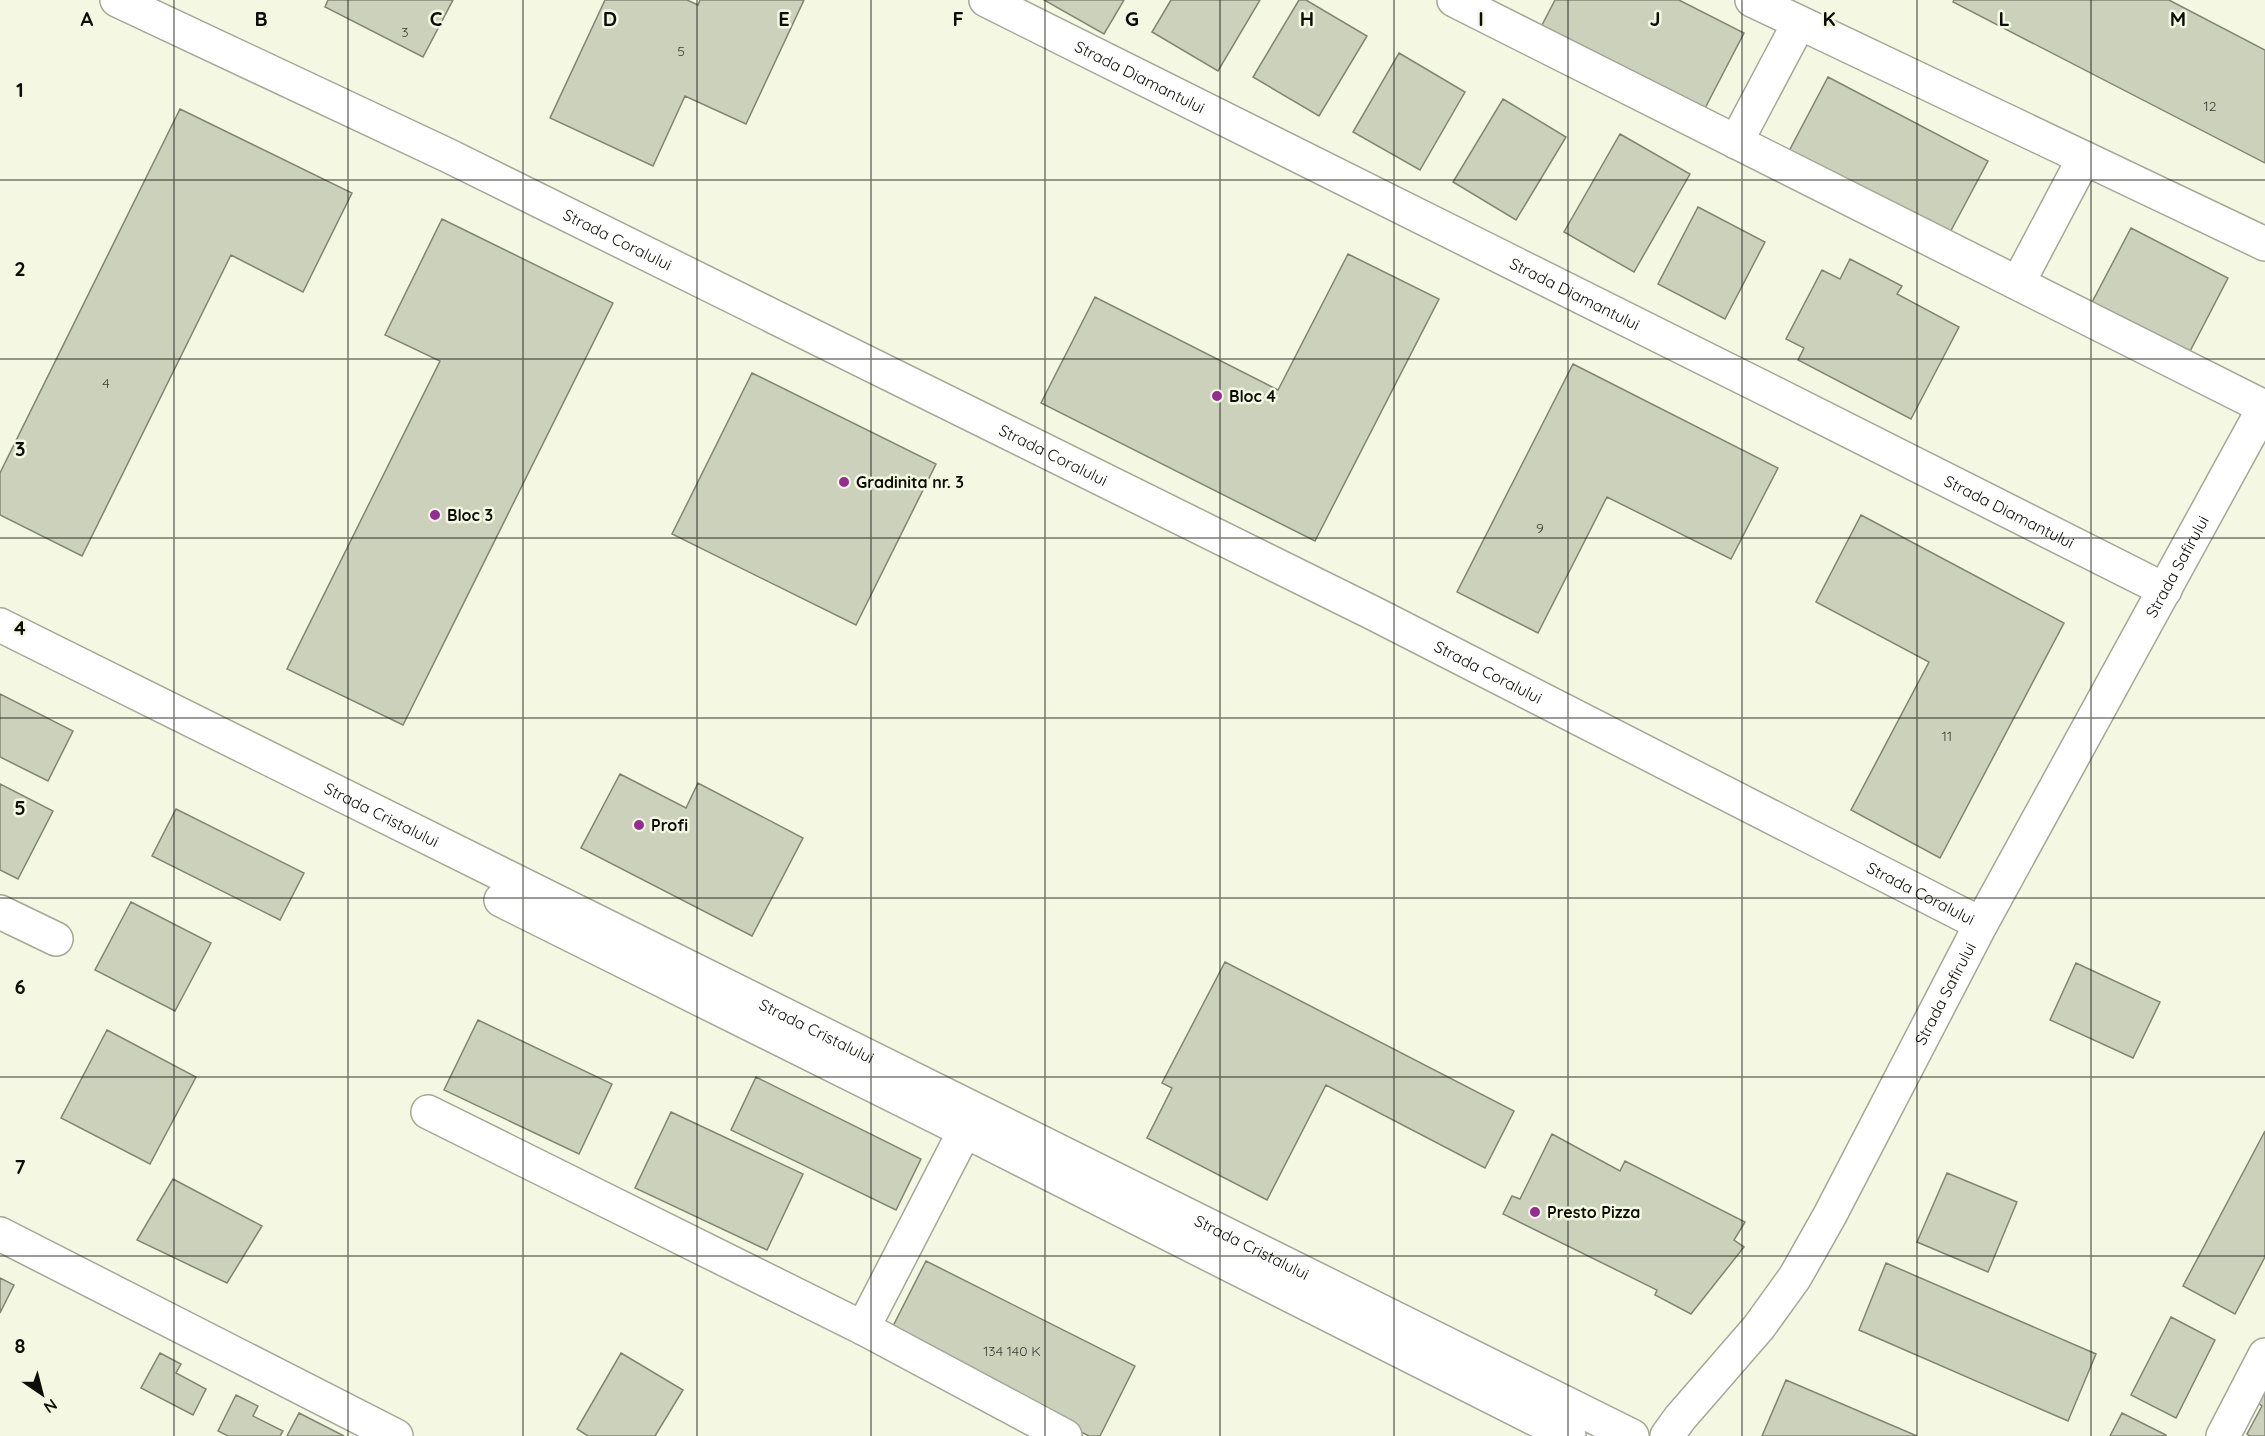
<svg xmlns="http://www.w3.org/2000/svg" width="2265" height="1436" font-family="Quicksand,sans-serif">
<rect width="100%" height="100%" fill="#f4f8e3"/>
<path fill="#ccd1bc" stroke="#818572" stroke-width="1.5" d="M 328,0 L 453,0 L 423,57 L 325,7 Z
M 605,0 L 687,0 L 698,5 L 700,0 L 804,0 L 746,124 L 685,96 L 653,166 L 550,118 Z
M 1044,0 L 1124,0 L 1104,34 Z
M 1171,0 L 1260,0 L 1218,71 L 1152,32 Z
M 1299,0 L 1306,0 L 1367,36 L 1319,116 L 1253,77 Z
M 1555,0 L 1679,0 L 1744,33 L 1702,114 L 1539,31 Z
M 1954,0 L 2169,0 L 2265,50 L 2265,163 L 1953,2 Z
M 1399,53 L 1465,92 L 1420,170 L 1353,132 Z
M 1828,77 L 1988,161 L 1947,238 L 1788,153 Z
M 1503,99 L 1566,137 L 1516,220 L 1453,182 Z
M 180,109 L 352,193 L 303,292 L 231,255 L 82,556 L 0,515 L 0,473 Z
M 1620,134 L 1690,174 L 1634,272 L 1564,232 Z
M 1698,207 L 1765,242 L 1725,319 L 1658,284 Z
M 442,219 L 613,303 L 403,725 L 287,669 L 440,361 L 385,335 Z
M 2131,228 L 2228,278 L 2186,359 L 2089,308 Z
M 1348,254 L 1439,299 L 1315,541 L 1041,403 L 1095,297 L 1278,390 Z
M 1850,259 L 1902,286 L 1897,294 L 1959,327 L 1911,419 L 1798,360 L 1804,348 L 1786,339 L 1822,270 L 1840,279 Z
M 1573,364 L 1778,468 L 1731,559 L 1607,497 L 1538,633 L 1457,592 Z
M 752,373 L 936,464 L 856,625 L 672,534 Z
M 1861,515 L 2064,623 L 1940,858 L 1851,810 L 1929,662 L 1816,602 Z
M 0,694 L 73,731 L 48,781 L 0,757 Z
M 620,774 L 686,808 L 698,783 L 803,838 L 752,936 L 581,848 Z
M 0,784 L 53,811 L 18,879 L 0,870 Z
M 176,809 L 304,873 L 280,920 L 152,856 Z
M 131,902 L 211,943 L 175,1011 L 95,970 Z
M 1225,962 L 1514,1111 L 1485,1168 L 1326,1085 L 1267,1200 L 1147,1138 L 1172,1088 L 1162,1083 Z
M 2076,963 L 2160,1002 L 2133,1058 L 2050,1020 Z
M 478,1020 L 612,1084 L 579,1154 L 444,1090 Z
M 107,1030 L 196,1077 L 150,1164 L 61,1118 Z
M 756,1077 L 921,1159 L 896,1210 L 731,1130 Z
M 671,1112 L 803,1174 L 767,1250 L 635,1188 Z
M 2265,1131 L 2265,1257 L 2235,1314 L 2183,1286 Z
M 1552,1134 L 1620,1171 L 1625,1161 L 1745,1222 L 1734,1240 L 1744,1247 L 1691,1314 L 1655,1295 L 1657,1290 L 1503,1214 L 1512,1196 L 1520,1199 Z
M 1947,1173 L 2017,1202 L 1988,1272 L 1917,1242 Z
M 173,1179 L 262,1226 L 227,1283 L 137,1240 Z
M 926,1261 L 1135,1366 L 1100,1436 L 1089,1436 L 888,1336 Z
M 1886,1263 L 2096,1354 L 2068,1421 L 1859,1330 Z
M 0,1278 L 14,1285 L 0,1313 Z
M 2171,1317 L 2215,1340 L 2176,1418 L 2131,1395 Z
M 160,1353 L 181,1364 L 176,1373 L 206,1389 L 193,1415 L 141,1388 Z
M 621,1353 L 683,1390 L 655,1436 L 588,1436 L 577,1429 Z
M 1786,1380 L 1917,1436 L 1762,1436 Z
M 2265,1386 L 2265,1436 L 2250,1436 L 2247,1434 L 2262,1406 L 2257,1402 Z
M 236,1395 L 258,1406 L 253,1416 L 283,1431 L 280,1436 L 228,1436 L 218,1431 Z
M 299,1413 L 344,1436 L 287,1436 Z
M 2122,1413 L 2166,1435 L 2166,1436 L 2110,1436 Z"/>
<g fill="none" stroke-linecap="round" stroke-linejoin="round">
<defs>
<g id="minor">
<path id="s1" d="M 117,0 L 447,155 L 1375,614 L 1981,924"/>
<path id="s2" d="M 986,0 L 1772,392 L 2165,590"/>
<path d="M 1454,0 L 2264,407"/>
<path d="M 1752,0 L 2265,244"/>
<path d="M 1736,142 L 1799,23"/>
<path d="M 2018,283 L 2084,158"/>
<path id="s3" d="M 0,625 L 1632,1436"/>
<path d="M 501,900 L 965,1131 L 1569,1436"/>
<path d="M 0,912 L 56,939"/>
<path d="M 428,1112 L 863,1328 L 1065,1436"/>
<path d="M 0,1234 L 396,1436"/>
<path d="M 863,1328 L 975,1111"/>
<path id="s4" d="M 1667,1436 L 1680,1418 L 1759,1327 L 1795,1277 L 1830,1215 L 1981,924 L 2265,406"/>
<path d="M 2223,1436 L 2265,1355"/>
</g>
</defs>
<use href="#minor" stroke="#a4a894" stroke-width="36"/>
<use href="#minor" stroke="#fff" stroke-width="33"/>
</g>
<path fill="none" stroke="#0c0d06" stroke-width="1.5" stroke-opacity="0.55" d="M 174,0 L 174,1436M 348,0 L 348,1436M 523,0 L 523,1436M 697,0 L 697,1436M 871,0 L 871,1436M 1045,0 L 1045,1436M 1220,0 L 1220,1436M 1394,0 L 1394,1436M 1568,0 L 1568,1436M 1742,0 L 1742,1436M 1917,0 L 1917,1436M 2091,0 L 2091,1436M 0,180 L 2265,180M 0,359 L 2265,359M 0,538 L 2265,538M 0,718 L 2265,718M 0,898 L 2265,898M 0,1077 L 2265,1077M 0,1256 L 2265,1256"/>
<g fill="#942c91" stroke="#f4f8e3" stroke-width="2">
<circle cx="1217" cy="396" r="6"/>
<circle cx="844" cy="482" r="6"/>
<circle cx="435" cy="515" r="6"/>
<circle cx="639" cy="825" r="6"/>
<circle cx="1535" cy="1212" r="6"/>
</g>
<g text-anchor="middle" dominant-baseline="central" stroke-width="5" stroke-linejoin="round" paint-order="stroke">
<g font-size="14" fill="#3c3e34">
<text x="405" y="32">3</text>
<text x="681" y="51">5</text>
<text x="2210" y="106">12</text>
<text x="106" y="383">4</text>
<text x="1540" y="528">9</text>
<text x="1947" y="736">11</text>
<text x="1012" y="1351">134 140 K</text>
</g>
<g font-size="16" fill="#0c0d06" stroke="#f4f8e3">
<text stroke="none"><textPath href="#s2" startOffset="172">Strada Diamantului</textPath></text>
<text stroke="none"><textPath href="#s1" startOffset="555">Strada Coralului</textPath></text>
<text stroke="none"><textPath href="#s2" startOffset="658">Strada Diamantului</textPath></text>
<text stroke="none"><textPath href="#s1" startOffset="1041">Strada Coralului</textPath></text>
<text stroke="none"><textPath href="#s2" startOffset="1144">Strada Diamantului</textPath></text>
<text stroke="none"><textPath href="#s4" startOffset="1011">Strada Safirului</textPath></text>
<text stroke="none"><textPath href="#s1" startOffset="1527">Strada Coralului</textPath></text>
<text stroke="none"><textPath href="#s3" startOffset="426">Strada Cristalului</textPath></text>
<text stroke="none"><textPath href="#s1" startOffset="2013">Strada Coralului</textPath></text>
<text stroke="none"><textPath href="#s4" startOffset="525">Strada Safirului</textPath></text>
<text stroke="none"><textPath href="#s3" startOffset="912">Strada Cristalului</textPath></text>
<text stroke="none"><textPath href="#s3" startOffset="1398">Strada Cristalului</textPath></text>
</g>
<g font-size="16" font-weight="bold" fill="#0c0d06" stroke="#f4f8e3" text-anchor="start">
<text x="1229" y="396">Bloc 4</text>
<text x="856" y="482">Gradinita nr. 3</text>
<text x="447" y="515">Bloc 3</text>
<text x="651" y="825">Profi</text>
<text x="1547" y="1212">Presto Pizza</text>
</g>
</g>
<g font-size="20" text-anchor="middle" font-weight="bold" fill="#0c0d06" stroke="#f4f8e3" stroke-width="5" stroke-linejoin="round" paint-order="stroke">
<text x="87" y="26">A</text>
<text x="261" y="26">B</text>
<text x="436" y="26">C</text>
<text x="610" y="26">D</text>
<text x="784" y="26">E</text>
<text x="958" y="26">F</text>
<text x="1132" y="26">G</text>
<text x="1307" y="26">H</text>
<text x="1481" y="26">I</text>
<text x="1655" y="26">J</text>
<text x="1829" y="26">K</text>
<text x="2004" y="26">L</text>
<text x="2178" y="26">M</text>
<text x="20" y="97">1</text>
<text x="20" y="276">2</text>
<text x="20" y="456">3</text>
<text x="20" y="635">4</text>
<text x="20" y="815">5</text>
<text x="20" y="994">6</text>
<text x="20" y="1174">7</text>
<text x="20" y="1353">8</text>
</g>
<g transform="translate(42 1394) rotate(145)" stroke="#f4f8e3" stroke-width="4.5" paint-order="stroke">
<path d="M0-4.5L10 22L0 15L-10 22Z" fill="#0c0d06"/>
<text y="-9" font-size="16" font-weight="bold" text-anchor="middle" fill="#0c0d06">N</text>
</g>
</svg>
